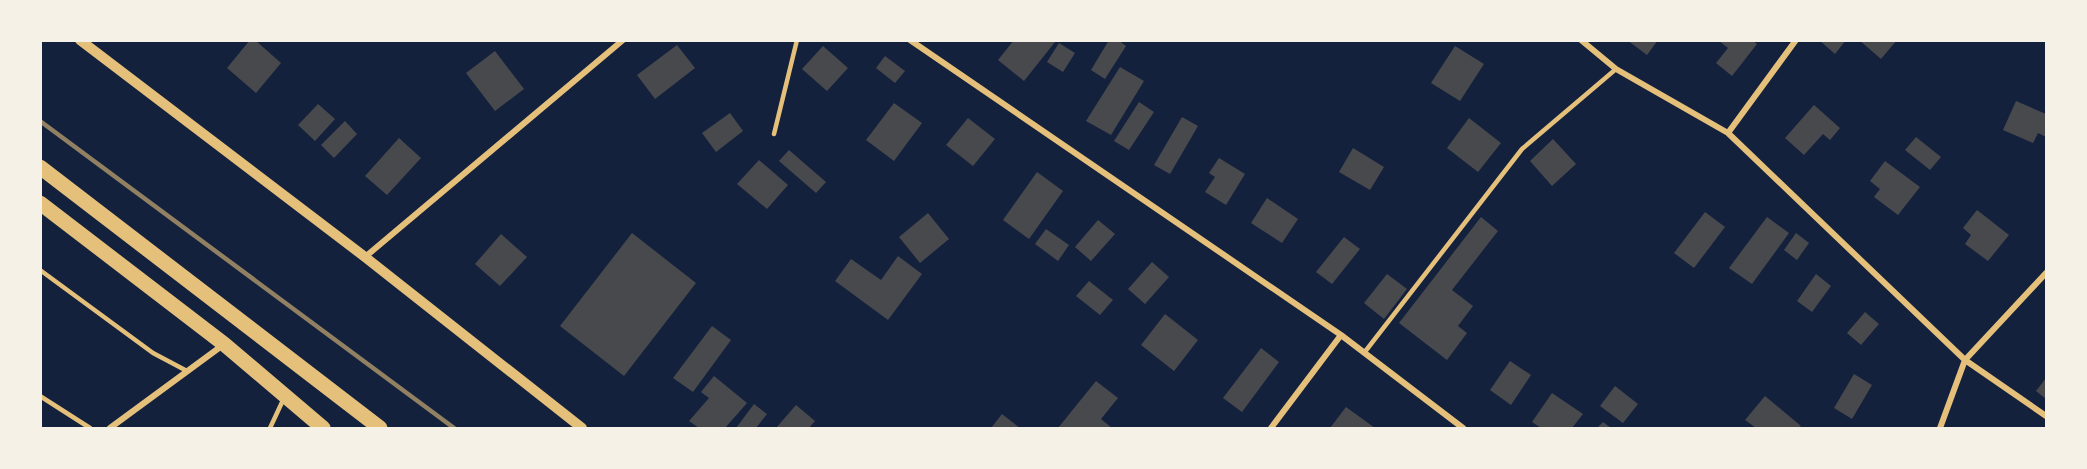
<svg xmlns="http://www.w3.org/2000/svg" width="2087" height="469" font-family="'Crimson Pro',serif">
<rect width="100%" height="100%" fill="#14213d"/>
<path fill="#48494c" d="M 250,40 L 255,40 L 281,63 L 256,93 L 227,68 Z
M 1014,40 L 1055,42 L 1024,81 L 998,60 Z
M 1109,40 L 1118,40 L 1126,46 L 1105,79 L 1091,70 Z
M 1627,40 L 1658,40 L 1647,55 Z
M 1718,40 L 1752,40 L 1757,44 L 1732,76 L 1716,63 L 1728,48 Z
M 1819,40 L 1846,40 L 1835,54 Z
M 1859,40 L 1897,40 L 1881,59 Z
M 1059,43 L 1075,53 L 1063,72 L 1047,62 Z
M 677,45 L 695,68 L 655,99 L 637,75 Z
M 823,46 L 848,68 L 827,91 L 802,69 Z
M 1455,46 L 1484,64 L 1460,101 L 1431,83 Z
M 495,51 L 524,89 L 495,111 L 466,73 Z
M 885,56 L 905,71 L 895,83 L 876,68 Z
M 1120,67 L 1144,81 L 1111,135 L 1086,121 Z
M 2016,101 L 2046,114 L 2046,137 L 2038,133 L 2033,143 L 2003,130 Z
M 1139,102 L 1154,112 L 1129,150 L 1114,141 Z
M 894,103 L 922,123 L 894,161 L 866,140 Z
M 318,104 L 335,119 L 315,141 L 298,125 Z
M 1814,105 L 1840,128 L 1830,140 L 1823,134 L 1804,155 L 1785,138 Z
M 730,113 L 743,131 L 716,152 L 702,133 Z
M 1182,117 L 1198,126 L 1170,174 L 1154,165 Z
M 968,118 L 995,139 L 973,166 L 946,145 Z
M 1469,118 L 1501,143 L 1478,172 L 1447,148 Z
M 345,121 L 357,134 L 334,158 L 321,145 Z
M 1916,137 L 1941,157 L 1930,170 L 1905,150 Z
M 399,138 L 421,158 L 387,195 L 365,176 Z
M 1553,139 L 1576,164 L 1552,186 L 1530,161 Z
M 1353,148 L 1384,167 L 1370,190 L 1339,172 Z
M 789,150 L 826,182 L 816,193 L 779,161 Z
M 1219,158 L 1245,174 L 1226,205 L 1205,192 L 1215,177 L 1209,173 Z
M 759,160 L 788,185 L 767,209 L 737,184 Z
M 1885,161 L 1920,187 L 1898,215 L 1874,197 L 1880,189 L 1870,181 Z
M 1037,172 L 1063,191 L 1029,239 L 1003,220 Z
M 1267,198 L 1298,219 L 1282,243 L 1251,223 Z
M 1977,210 L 2009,235 L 1988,261 L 1965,244 L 1971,235 L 1963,228 Z
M 1705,212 L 1725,227 L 1694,268 L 1674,253 Z
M 928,213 L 949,239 L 920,263 L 899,237 Z
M 1481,217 L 1498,231 L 1452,290 L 1473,306 L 1458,326 L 1467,333 L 1447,360 L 1399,323 Z
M 1767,217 L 1789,233 L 1752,284 L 1729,268 Z
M 1098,220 L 1115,234 L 1091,261 L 1075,247 Z
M 1046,229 L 1069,245 L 1058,261 L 1035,244 Z
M 632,233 L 696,283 L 624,376 L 560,326 Z
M 1796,233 L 1809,243 L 1797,260 L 1784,250 Z
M 501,234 L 527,257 L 500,286 L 475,264 Z
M 1344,237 L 1360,249 L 1332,284 L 1316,272 Z
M 898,256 L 922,274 L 888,320 L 835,281 L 851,259 L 881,280 Z
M 1152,262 L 1169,277 L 1145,304 L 1128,289 Z
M 1387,274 L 1407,289 L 1384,319 L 1364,303 Z
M 1816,274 L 1831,286 L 1812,312 L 1797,301 Z
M 1089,281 L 1113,300 L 1100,315 L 1076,296 Z
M 1865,312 L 1879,324 L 1861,345 L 1847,333 Z
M 1165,314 L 1198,340 L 1174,371 L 1141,345 Z
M 712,326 L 731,340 L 693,392 L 673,378 Z
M 1261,348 L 1279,362 L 1242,412 L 1223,398 Z
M 1510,361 L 1531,375 L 1511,405 L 1490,390 Z
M 1854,374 L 1872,385 L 1852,419 L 1834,408 Z
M 714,376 L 747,403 L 725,428 L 699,428 L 689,421 L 709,398 L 701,392 Z
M 2046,378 L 2046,399 L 2036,391 Z
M 1096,381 L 1118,398 L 1101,419 L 1112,428 L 1058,428 Z
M 1615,386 L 1638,404 L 1623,423 L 1600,406 Z
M 1552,393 L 1583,414 L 1572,428 L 1541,428 L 1532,422 Z
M 1765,396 L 1801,426 L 1798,428 L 1756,428 L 1745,420 Z
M 754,404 L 767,414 L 756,428 L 736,428 Z
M 796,405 L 815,421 L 809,428 L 776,428 Z
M 1346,407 L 1375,428 L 1330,428 Z
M 1002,414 L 1020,428 L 991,428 Z
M 1603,422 L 1611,428 L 1597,428 Z"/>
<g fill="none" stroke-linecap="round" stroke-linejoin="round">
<path stroke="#e5c07b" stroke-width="4.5" d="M 774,134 L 797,40
M 40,270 L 153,353 L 187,371
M 1364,353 L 1522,149 L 1616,69
M 40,396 L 90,428
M 270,428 L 284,398"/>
<path stroke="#e5c07b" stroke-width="6" d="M 910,40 L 1341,335 L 1463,428
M 1581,40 L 1616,69 L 1728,133 L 1965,360 L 2046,416
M 1728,133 L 1796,40
M 365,257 L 623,40
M 110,428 L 223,345
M 1271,428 L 1341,335
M 1940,428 L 1965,360 L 2046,273"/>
<path stroke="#e5c07b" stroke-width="10" d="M 80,40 L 365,257 L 582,428"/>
<path stroke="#e5c07b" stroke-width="15" d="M 40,167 L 380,428
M 40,203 L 224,344 L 323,428"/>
<path stroke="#918062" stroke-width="4.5" d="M 40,121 L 454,428"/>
</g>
<rect width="2087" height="469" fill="none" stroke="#f6f1e7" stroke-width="84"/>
</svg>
